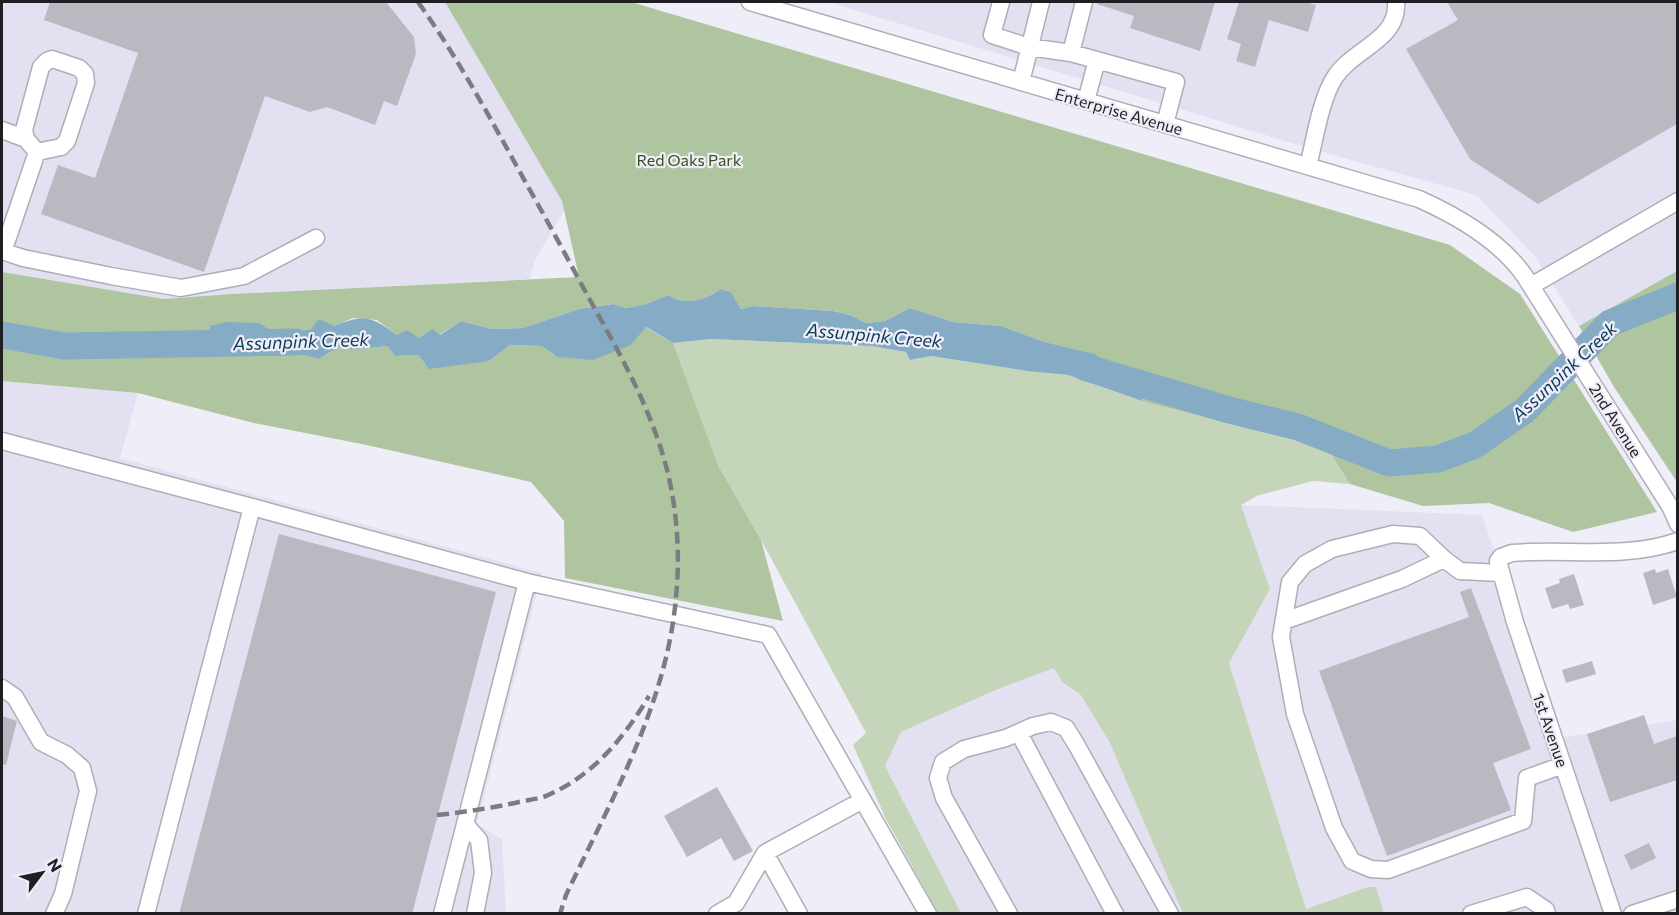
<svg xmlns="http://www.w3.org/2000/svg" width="1679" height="915" font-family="Commissioner,sans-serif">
<rect width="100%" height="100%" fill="#efedf8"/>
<path fill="#e3e0f2" d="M 4,2 L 624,2 L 573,196 L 535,260 L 529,279 L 232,294 L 164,299 L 2,272 L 2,9 Z
M 828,2 L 1677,2 L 1677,271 L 1579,326 L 1534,255 L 1476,195 L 1298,145 Z
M 2,381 L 138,393 L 120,458 L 542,573 L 477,824 L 502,839 L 506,913 L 2,913 Z
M 1241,505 L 1482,515 L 1558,738 L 1677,720 L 1677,913 L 1384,913 L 1376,887 L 1368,887 L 1306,909 L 1229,663 L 1270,589 Z
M 1054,668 L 1063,683 L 1080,694 L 1109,741 L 1183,913 L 961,913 L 957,907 L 885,766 L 901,732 L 998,689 Z"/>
<path fill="#c5d5ba" d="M 712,339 L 873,346 L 906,352 L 910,360 L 931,356 L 1027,371 L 1068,375 L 1145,402 L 1328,449 L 1350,484 L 1313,481 L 1259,495 L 1241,505 L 1270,589 L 1229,663 L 1306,909 L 1368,887 L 1376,887 L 1384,913 L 1183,913 L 1109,741 L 1080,694 L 1063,683 L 1054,668 L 998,689 L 901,732 L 885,766 L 961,913 L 938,913 L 886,819 L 853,745 L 866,733 L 761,540 L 719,467 L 673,343 Z"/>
<path fill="#afc5a0" d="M 445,2 L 631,2 L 1450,245 L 1520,294 L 1657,512 L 1573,532 L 1489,503 L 1423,506 L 1350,484 L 1328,449 L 1145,402 L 1094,354 L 1045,342 L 1001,326 L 953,322 L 910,308 L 885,321 L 866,323 L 850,315 L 833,311 L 753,306 L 741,309 L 731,292 L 721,289 C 703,301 686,306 668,295 L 648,304 L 626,308 L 612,304 L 579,309 L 523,328 L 492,329 L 461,321 L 439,335 L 419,339 L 397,335 L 377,320 L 353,318 L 334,326 L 274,333 L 210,326 L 208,337 L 250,337 L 274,353 L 298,354 L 319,359 L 343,344 L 351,350 L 387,346 L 395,356 L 419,355 L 489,361 L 510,345 L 542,346 L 557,357 L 631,345 L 645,327 L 673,343 L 719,467 L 761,540 L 783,621 L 565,578 L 564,521 L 531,482 L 362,444 L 254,423 L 138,393 L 2,381 L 2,272 L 164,299 L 232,294 L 579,277 L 562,201 Z
M 1677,271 L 1677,482 L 1614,387 L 1579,326 Z"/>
<path fill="#86acc5" d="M 721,289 L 731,292 L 741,309 L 753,306 L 833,311 L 850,315 L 866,323 L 885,321 L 910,308 L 953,322 L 1001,326 L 1045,342 L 1095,354 L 1145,402 L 1068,375 L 1027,371 L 931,356 L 910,360 L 906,352 L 872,346 L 712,339 L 673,343 L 646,327 L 631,345 L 593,360 L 557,357 L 542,346 L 510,345 L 489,361 L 429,369 L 419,355 L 395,356 L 387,346 L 351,350 L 343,344 L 319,359 L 298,354 L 274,353 L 250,337 L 208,337 L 210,326 L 227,322 L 259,323 L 274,333 L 311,329 L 319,319 L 334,326 C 364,314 371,316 397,335 L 407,330 L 419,338 L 433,329 L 440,335 L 461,321 L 492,329 L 523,328 L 579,309 L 613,304 L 626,308 L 647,304 L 668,295 C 686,306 703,301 721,289 Z"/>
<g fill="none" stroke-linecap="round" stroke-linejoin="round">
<path stroke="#86acc5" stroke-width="27" d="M 2,335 L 64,346 L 296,342
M 1084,367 L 1229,410 L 1298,427 L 1389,463 L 1438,459 L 1475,445 L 1524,411 L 1610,323 L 1678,296"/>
</g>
<path fill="#bbb8c2" d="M 50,2 L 386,2 L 414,37 L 416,54 L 397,106 L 384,101 L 375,125 L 327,107 L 310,112 L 265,96 L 204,272 L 41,214 L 58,165 L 95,178 L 138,53 L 44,20 Z
M 1097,2 L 1215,2 L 1200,51 L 1130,28 L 1134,16 L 1097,4 Z
M 1239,2 L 1304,2 L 1316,5 L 1308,32 L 1269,20 L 1255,67 L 1236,61 L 1241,44 L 1227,39 Z
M 1447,2 L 1677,2 L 1677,124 L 1538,204 L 1470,159 L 1406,49 L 1458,20 Z
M 279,534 L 496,592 L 412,914 L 179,914 Z
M 1655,569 L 1656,573 L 1668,569 L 1677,597 L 1653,605 L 1643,573 Z
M 1574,574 L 1584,605 L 1570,609 L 1568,604 L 1552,609 L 1545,588 L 1560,583 L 1559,579 Z
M 1471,588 L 1531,749 L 1493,763 L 1511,810 L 1387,856 L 1319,671 L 1469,617 L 1460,592 Z
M 1592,661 L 1596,674 L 1566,683 L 1562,670 Z
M 1644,715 L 1654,744 L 1677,736 L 1677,780 L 1610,802 L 1587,734 Z
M 2,716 L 17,721 L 6,765 L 2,764 Z
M 717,787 L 753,851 L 734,861 L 721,838 L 687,857 L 664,816 Z
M 1649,843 L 1656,858 L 1631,870 L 1624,855 Z"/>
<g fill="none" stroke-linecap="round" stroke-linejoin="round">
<defs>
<path id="minor" d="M 750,2 L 1419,199 C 1457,216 1499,240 1524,275 L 1671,508 L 1678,524
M 1001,2 L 992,35 L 1029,47 L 1071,53 L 1084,2
M 1071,53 L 1176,82 L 1165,124
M 1021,82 L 1041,2
M 1086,101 L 1097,60
M 2,130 L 26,139
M 1308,166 C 1315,140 1320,100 1335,77 C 1354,48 1399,40 1396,2
M 2,251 L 23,258 L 111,276 L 181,288 L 244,276 L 316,238
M 3,252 L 37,152 L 26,139 L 24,130 L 41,67 L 47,61 L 52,59 L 79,68 L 85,74 L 86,83 L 67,141 L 61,147 L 37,152
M 1531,286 L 1678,201
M 2,441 L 252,507 L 527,582 L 768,635 L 928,914
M 1501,573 L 1460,571 L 1444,559 L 1420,536 L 1393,534 L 1332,549 L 1305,564 L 1290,582 L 1281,637 L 1295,714 L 1334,828 L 1352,861 L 1371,869 L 1388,870 L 1523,821 L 1527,778 L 1563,765
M 1284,621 L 1402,579 L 1444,559
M 2,688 L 15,697 L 41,742 L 67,755 L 82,768 L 88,791 L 63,894 L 54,914
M 1019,733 L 1115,914
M 465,824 L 479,840 L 483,873 L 475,914
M 765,853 L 799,914
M 146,914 L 252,507
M 442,914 L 527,582
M 717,914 L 736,903 L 765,853 L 863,800
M 1009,914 L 944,798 L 938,778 L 943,762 L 964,749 L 1006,738 L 1033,726 L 1051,722 L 1066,728 L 1076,744 L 1170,914
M 1471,914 L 1527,897 L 1546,910 L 1547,914
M 1613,914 L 1515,622 L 1498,561 L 1501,557 L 1512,553 C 1568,548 1623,560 1678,541
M 1632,914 L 1678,899"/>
</defs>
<use href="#minor" stroke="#afadb8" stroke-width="19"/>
<use href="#minor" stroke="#fff" stroke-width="16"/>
<path stroke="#7d7b82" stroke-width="4.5" stroke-dasharray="12 6" stroke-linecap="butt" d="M 418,2 C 463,65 498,133 536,201 C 554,233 572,267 590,300 C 616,347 643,394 660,446 C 676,493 681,548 676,597 C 667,704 611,800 566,895 L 560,914
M 437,815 C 465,812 492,808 519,802 C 528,800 537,799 546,796 C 593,776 624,738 649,696"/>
</g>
<g text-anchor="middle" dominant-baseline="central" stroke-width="4.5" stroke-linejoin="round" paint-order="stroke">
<g font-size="16" fill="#1f1e22" stroke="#efedf8">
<text transform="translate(1119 111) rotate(16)">Enterprise Avenue</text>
<text transform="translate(1616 420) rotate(58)">2nd Avenue</text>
<text transform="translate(1551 730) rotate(71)">1st Avenue</text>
</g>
<g font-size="16" fill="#35511c" stroke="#efedf8">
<text x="689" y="159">Red Oaks Park</text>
</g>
<g font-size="18" font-style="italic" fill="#093b55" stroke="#efedf8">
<text transform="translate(874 335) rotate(5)">Assunpink Creek</text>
<text transform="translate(301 341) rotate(-2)">Assunpink Creek</text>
<text transform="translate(1564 371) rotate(-43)">Assunpink Creek</text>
</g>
</g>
<rect width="1679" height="915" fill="none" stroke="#1f1e22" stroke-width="6"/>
<g transform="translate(42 873) rotate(58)" stroke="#efedf8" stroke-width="4.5" paint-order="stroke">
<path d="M0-4.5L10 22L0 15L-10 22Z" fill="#1f1e22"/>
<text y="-9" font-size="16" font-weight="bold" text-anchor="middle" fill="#1f1e22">N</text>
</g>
</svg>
